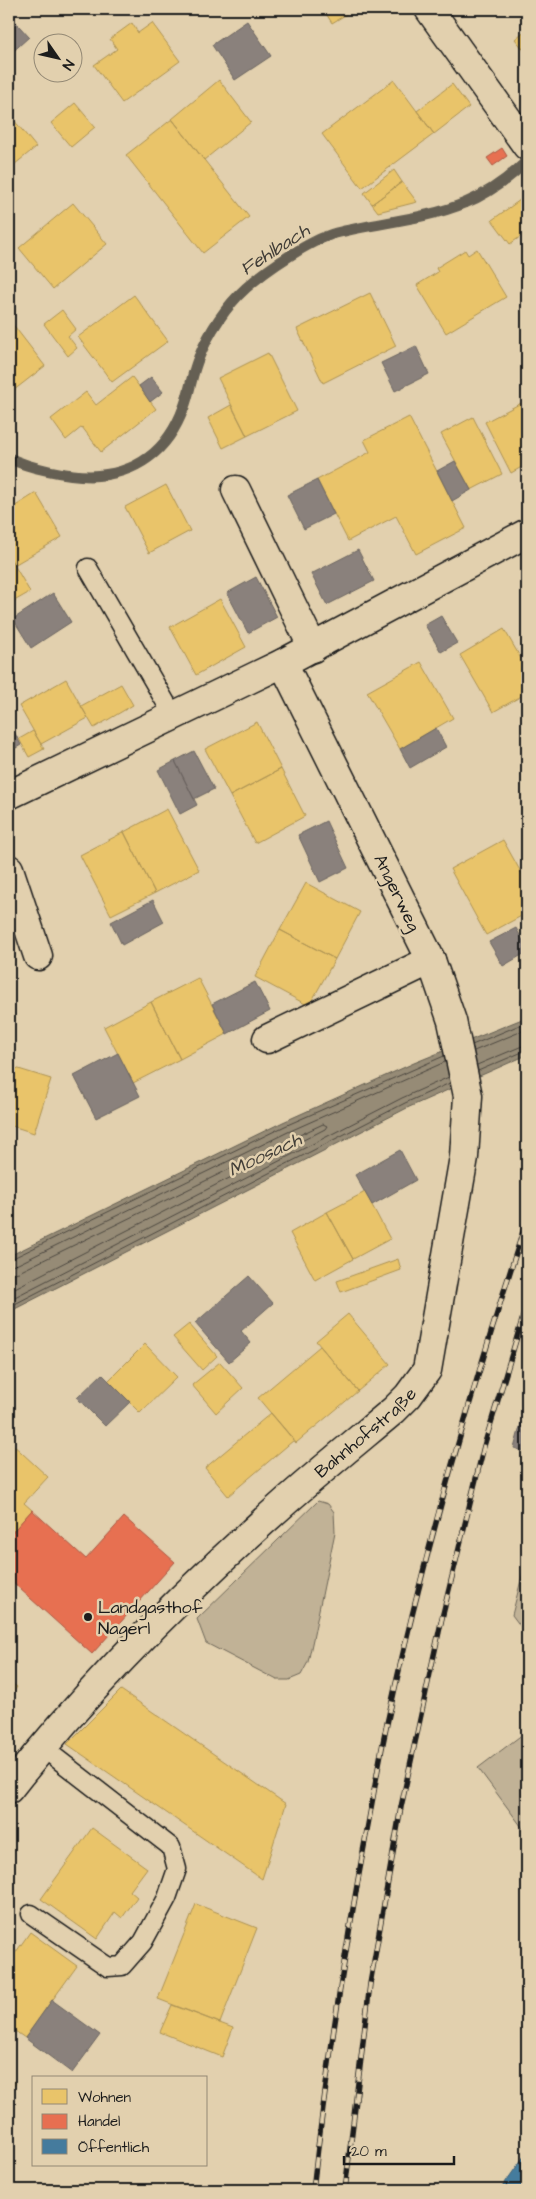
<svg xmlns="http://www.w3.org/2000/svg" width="536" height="2199" font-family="'Architects Daughter',sans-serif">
<rect width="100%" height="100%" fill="#e2d0ae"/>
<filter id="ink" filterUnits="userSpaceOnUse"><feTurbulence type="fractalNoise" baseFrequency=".02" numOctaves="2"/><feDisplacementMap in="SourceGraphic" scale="10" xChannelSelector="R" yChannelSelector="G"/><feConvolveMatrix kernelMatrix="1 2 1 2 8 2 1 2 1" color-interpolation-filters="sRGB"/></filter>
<g filter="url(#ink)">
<path fill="#c1b296" stroke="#6e6759" d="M 318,1501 L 328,1504 L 334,1512 L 335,1532 L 313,1639 L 308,1662 L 301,1675 L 289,1680 L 277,1680 L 206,1643 L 197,1619 Z
M 527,1557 L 527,1635 L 512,1615 Z
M 527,1731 L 527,1834 L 478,1768 Z"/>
<path fill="#968b76" stroke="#655f52" d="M 527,1017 L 527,1055 L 407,1108 L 9,1312 L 9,1256 L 283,1122 L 414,1063 Z"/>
<path fill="#e9c46a" stroke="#ac9253" d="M 323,9 L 355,9 L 332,23 Z
M 132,23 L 138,33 L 152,23 L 180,61 L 122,103 L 94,65 L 117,49 L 110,39 Z
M 527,29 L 527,54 L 515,39 Z
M 219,80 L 251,122 L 204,160 L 172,119 Z
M 394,80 L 434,134 L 362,188 L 322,134 Z
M 452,84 L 469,107 L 434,134 L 417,111 Z
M 75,103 L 95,127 L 71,147 L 51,123 Z
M 9,114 L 36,147 L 9,169 Z
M 172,119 L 249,217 L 203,253 L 126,155 Z
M 394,170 L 402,182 L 372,204 L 364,193 Z
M 402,182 L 417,202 L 378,212 L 372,204 Z
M 527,195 L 527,232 L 510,244 L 492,220 Z
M 73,203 L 107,244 L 53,289 L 19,248 Z
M 477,249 L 506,297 L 446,333 L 417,285 L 438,272 L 436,268 L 465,250 L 468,255 Z
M 370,293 L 396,346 L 323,383 L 297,329 Z
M 134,295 L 168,341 L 112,382 L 78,337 Z
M 62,310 L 76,329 L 68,336 L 77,348 L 68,356 L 44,324 Z
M 11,322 L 45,366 L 9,394 L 9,324 Z
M 268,353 L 297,411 L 247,436 L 218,378 Z
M 132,377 L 156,409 L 101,452 L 82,427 L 66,440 L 51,419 L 86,392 L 96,405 Z
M 527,400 L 527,464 L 511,473 L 485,422 Z
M 231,405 L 247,436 L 223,448 L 208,418 Z
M 409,417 L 466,528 L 416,554 L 396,516 L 348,541 L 317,480 L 370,452 L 364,440 Z
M 473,417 L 502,474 L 471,490 L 441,434 Z
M 166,485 L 190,531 L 149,553 L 125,507 Z
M 36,493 L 62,537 L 14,565 L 9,556 L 9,510 Z
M 9,556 L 30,592 L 9,604 Z
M 220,599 L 246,647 L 196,675 L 170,627 Z
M 504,629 L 527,669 L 527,693 L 493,712 L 460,655 Z
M 421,662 L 453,718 L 400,749 L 367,692 Z
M 66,679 L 88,718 L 41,744 L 19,706 Z
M 121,684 L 133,705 L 94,728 L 81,706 Z
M 257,722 L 281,769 L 230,796 L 205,749 Z
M 33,731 L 44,749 L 29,757 L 19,739 Z
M 281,769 L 305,816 L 255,843 L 230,796 Z
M 167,809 L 199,870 L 155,893 L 124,832 Z
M 124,832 L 155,893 L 111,915 L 80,855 Z
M 503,840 L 527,883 L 527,913 L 486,935 L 450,869 Z
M 306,883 L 360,912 L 335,959 L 280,930 Z
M 280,930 L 335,959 L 309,1006 L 255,977 Z
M 198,978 L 227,1034 L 180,1059 L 151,1002 Z
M 151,1002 L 180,1059 L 133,1083 L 104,1027 Z
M 9,1066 L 51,1079 L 34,1133 L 9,1125 Z
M 365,1192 L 390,1239 L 353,1259 L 327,1212 Z
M 327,1212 L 353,1259 L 315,1280 L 290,1233 Z
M 398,1259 L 401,1270 L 341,1292 L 337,1281 Z
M 348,1314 L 390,1364 L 358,1391 L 316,1341 Z
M 189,1324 L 217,1356 L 202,1370 L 173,1337 Z
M 145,1344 L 177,1377 L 140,1413 L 108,1381 Z
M 320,1346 L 358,1391 L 296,1443 L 258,1398 Z
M 220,1362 L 243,1388 L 216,1413 L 192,1385 Z
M 271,1413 L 294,1440 L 228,1496 L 205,1468 Z
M 9,1441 L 48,1477 L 24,1503 L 32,1510 L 9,1536 Z
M 9,1681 L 17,1687 L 9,1698 Z
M 121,1690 L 286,1804 L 262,1879 L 67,1744 Z
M 92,1828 L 147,1868 L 130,1891 L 137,1897 L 122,1918 L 115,1912 L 97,1939 L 41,1899 Z
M 196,1904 L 257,1928 L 220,2023 L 158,1999 Z
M 30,1932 L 77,1966 L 25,2038 L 9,2027 L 9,1962 Z
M 172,2005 L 233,2028 L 222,2057 L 160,2032 Z
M 9,2078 L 16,2083 L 9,2093 Z"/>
<path fill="#e76f51" stroke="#aa5641" d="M 502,148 L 507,156 L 493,166 L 487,158 Z
M 32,1510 L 86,1559 L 124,1517 L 175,1562 L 92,1654 L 9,1579 L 9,1536 Z"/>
<path fill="#457b9d" stroke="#395e76" d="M 527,2152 L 527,2190 L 500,2190 Z"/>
<path fill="#8a817c" stroke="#69635f" d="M 9,15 L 29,37 L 9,55 Z
M 247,21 L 271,56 L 235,80 L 212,45 Z
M 9,238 L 14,244 L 9,249 Z
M 416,346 L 429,374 L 395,391 L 381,363 Z
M 151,377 L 163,392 L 150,402 L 139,386 Z
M 455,461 L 471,490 L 452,501 L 437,471 Z
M 317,480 L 334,514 L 304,529 L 287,495 Z
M 358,550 L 374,581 L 327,605 L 311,574 Z
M 256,577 L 277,617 L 248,633 L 227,593 Z
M 53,593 L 71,622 L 31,648 L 13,619 Z
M 441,616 L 457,643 L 441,652 L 425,625 Z
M 9,722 L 21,745 L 9,752 Z
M 436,728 L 446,747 L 410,768 L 400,749 Z
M 194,751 L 214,789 L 194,799 L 175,761 Z
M 175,761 L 197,805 L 180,814 L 158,770 Z
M 326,821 L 348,868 L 320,882 L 298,835 Z
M 153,900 L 164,922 L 122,945 L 111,922 Z
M 516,928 L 527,948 L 527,952 L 503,966 L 489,942 Z
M 255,982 L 270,1011 L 227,1034 L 212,1004 Z
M 118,1053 L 140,1096 L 96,1118 L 74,1076 Z
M 400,1150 L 416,1180 L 372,1205 L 355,1175 Z
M 249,1276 L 273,1303 L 241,1331 L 251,1343 L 229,1362 L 195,1323 Z
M 102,1374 L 130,1402 L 105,1426 L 77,1398 Z
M 526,1406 L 527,1407 L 527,1452 L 514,1448 Z
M 52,2000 L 100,2035 L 72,2073 L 25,2038 Z"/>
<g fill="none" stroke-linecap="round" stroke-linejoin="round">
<path stroke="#4d4840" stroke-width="1" d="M 472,1045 L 527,1022
M 474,1051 L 527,1029
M 477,1065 L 527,1044
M 478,1071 L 527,1050
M 9,1260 L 285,1126 L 444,1056
M 9,1266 L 16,1265 L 288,1132 L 445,1062
M 9,1274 L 19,1272 L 291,1139 L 323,1124 L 327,1126 L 325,1129 L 9,1291
M 9,1300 L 402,1098 L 449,1077
M 9,1307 L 405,1103 L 450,1083"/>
<path stroke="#655f52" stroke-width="11" d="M 9,458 C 29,468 67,476 90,476 C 136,475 168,451 184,407 C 190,391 192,373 199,357 C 209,332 226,306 246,288 C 266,270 310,240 336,233 C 378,222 424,220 465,203 C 488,194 510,177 527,161"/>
<defs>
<path id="lane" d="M 88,568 L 173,715
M 31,1914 L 108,1967 L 122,1966 L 143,1942 L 167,1898 L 177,1869 L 171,1847 L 42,1747"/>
<g id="street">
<path d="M 429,9 L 527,146"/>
<path d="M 236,490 L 313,648"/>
<path d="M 9,795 L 283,663 L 527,533"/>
<path d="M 9,869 L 38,956"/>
<path d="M 267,1039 L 431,960"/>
<path id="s1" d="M 9,1789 C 90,1685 185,1591 284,1503 C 320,1471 357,1441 394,1410 L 408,1396 L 427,1370 L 464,1157 L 468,1096 L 452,1021 L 431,960 L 283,663"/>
</g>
</defs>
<use href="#lane" stroke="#1c1c1c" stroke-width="21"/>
<use href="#street" stroke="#1c1c1c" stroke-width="31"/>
<use href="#lane" stroke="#e2d0ae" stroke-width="18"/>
<use href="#street" stroke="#e2d0ae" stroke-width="28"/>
<defs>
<path id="rail" d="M 313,2190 C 327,2066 346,1942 369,1819 C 376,1781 382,1743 391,1706 C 427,1541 475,1379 527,1219
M 345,2190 L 370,1984 L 401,1807 L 442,1618 L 484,1446 L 527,1304"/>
</defs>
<use href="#rail" stroke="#1c1c1c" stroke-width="5.5"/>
<use href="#rail" stroke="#e2d0ae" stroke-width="4" stroke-dasharray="11" stroke-linecap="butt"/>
</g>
</g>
<circle fill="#1c1c1c" stroke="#e2d0ae" stroke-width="2" cx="88" cy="1617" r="5"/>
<g text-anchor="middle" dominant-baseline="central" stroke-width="5" stroke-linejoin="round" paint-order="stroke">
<g font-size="18" fill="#1c1c1c" stroke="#e2d0ae">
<text transform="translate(397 893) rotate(64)">Angerweg</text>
<text stroke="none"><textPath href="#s1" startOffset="505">Bahnhofstraße</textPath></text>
</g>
<g font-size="18" fill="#1c1c1c" stroke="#e2d0ae" text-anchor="start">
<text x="98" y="1607">Landgasthof<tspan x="98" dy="21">Nagerl</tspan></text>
</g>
<g font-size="19" font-style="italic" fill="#413d37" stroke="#e2d0ae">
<text transform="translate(275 250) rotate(-33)">Fehlbach</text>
<text transform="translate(265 1155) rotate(-25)">Moosach</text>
</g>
</g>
<rect width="536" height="2199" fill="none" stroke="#e2d0ae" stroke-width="30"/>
<rect x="15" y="15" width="506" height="2169" fill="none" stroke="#1c1c1c" stroke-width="2" filter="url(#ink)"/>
<rect x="32" y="2076" width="175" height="90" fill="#e2d0ae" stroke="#938874"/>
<rect x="42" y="2089" width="25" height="15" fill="#e9c46a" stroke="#938874"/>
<text x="78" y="2102" font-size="15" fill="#1c1c1c">Wohnen</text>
<rect x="42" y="2114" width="25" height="15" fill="#e76f51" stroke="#938874"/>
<text x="78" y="2126" font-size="15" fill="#1c1c1c">Handel</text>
<rect x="42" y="2139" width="25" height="15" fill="#457b9d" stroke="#938874"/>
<text x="78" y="2152" font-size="15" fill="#1c1c1c">Öffentlich</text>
<g transform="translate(58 58) rotate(124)"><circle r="24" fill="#e2d0ae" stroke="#938874"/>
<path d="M0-4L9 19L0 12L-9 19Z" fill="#1c1c1c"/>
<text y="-8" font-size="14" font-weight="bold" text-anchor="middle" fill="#1c1c1c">N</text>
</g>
<path d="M344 2156v8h110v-8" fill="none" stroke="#1c1c1c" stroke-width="2.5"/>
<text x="351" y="2156" font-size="15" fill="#1c1c1c" stroke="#e2d0ae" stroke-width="4" paint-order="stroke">20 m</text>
</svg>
